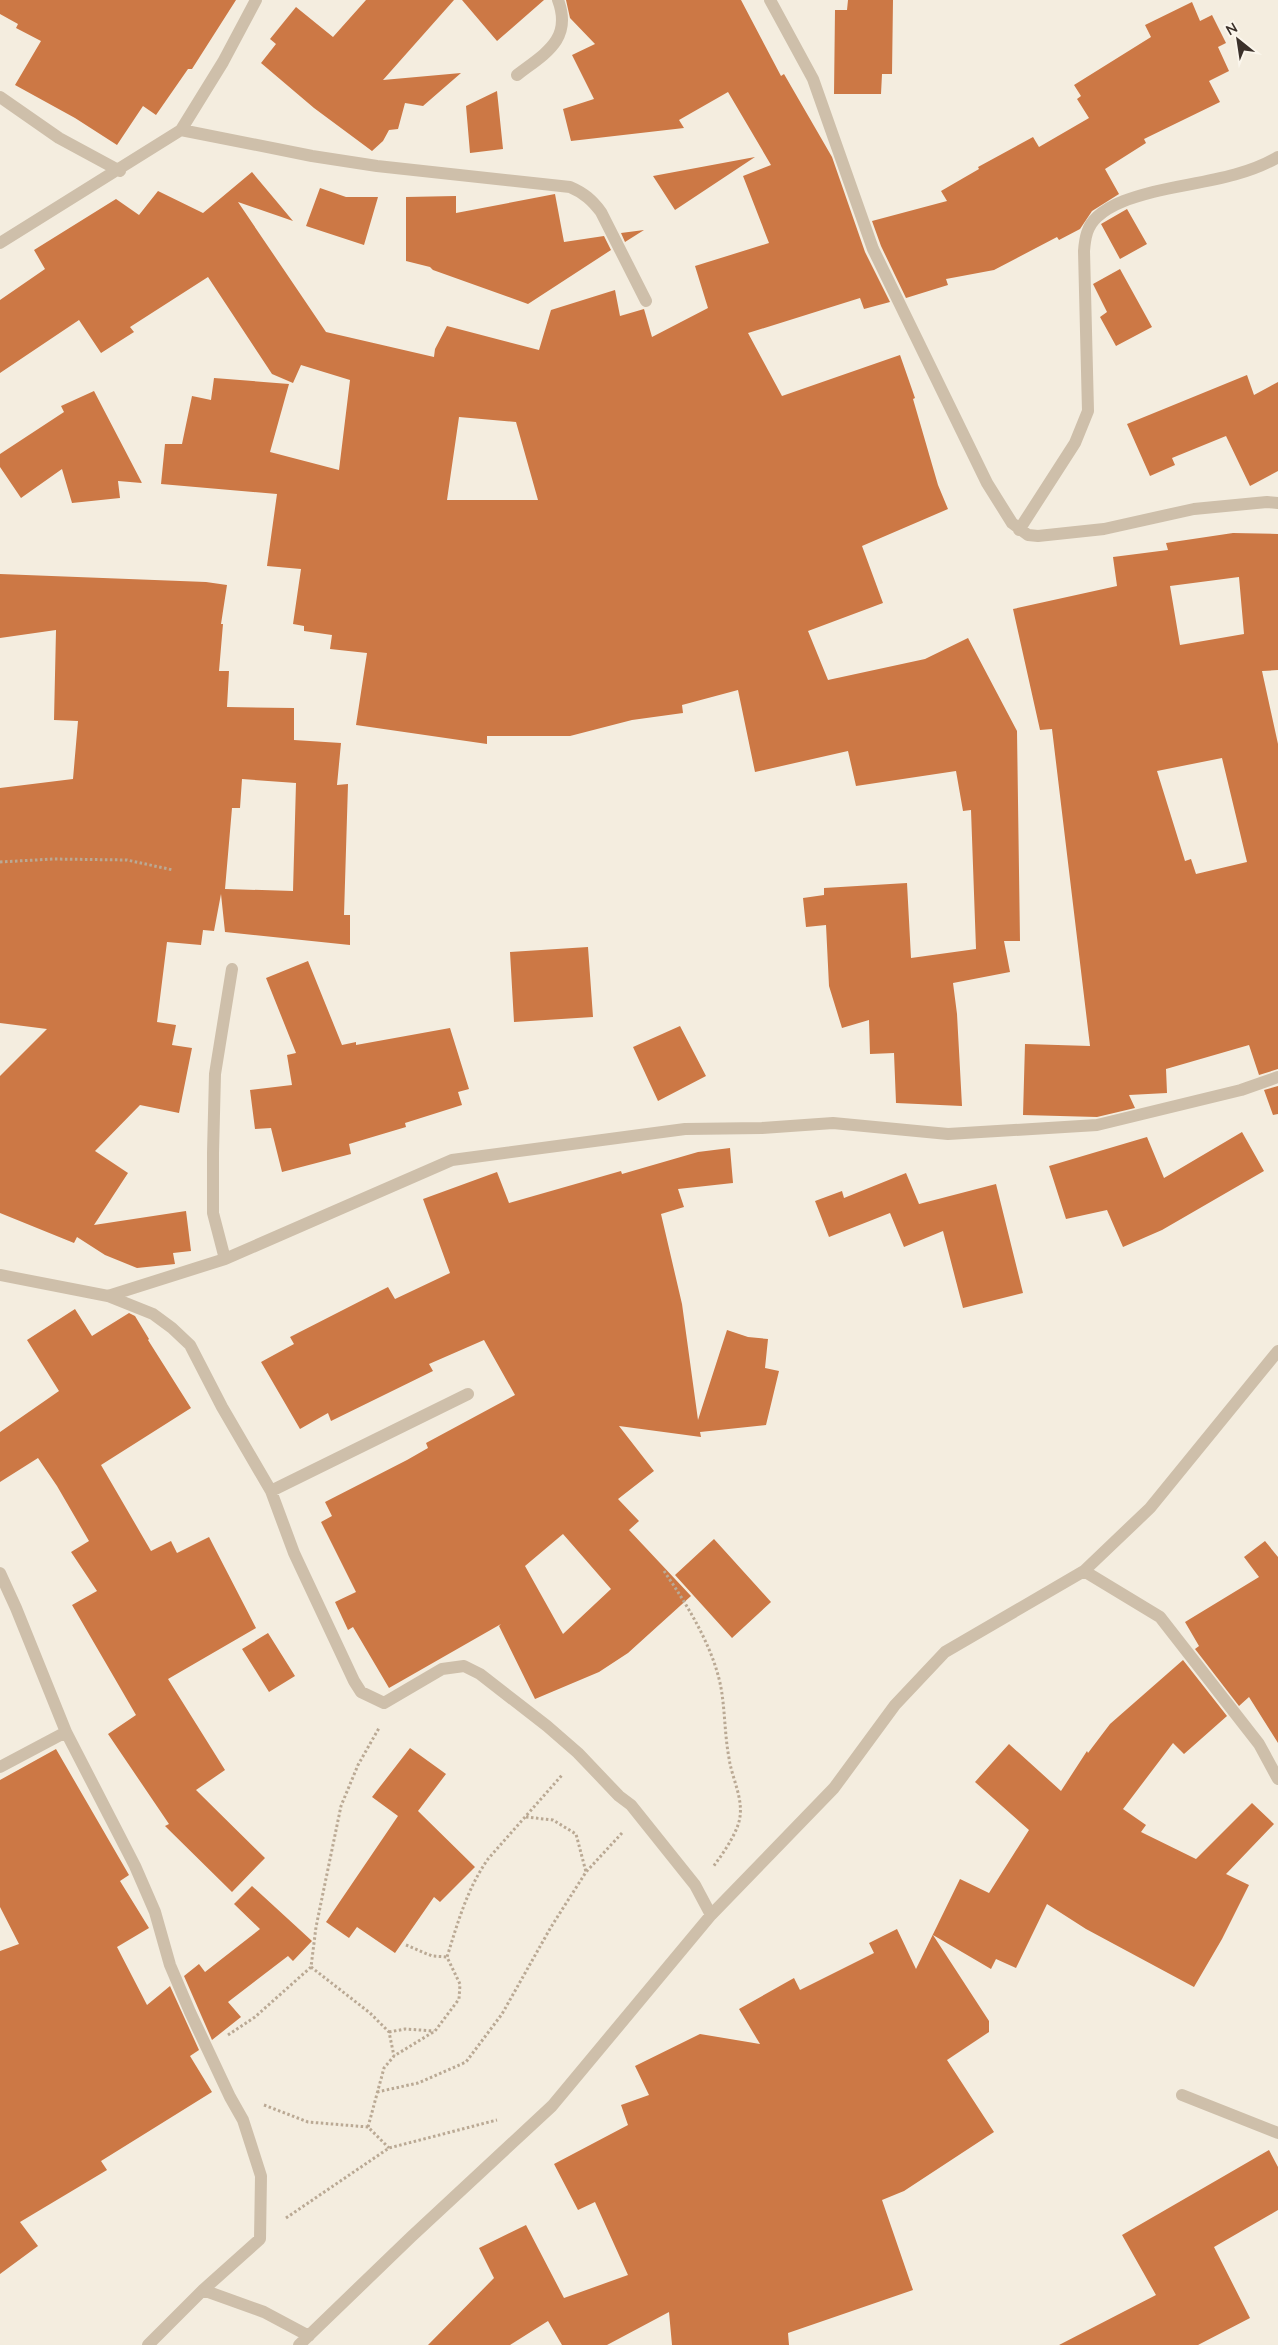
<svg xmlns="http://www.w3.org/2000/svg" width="1278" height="2345" font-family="'Nunito Sans',sans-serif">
<rect width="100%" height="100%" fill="#f4eddf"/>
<path fill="#cc7845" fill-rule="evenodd" d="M 0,0 L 236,0 L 192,69 L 188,69 L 156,115 L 143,106 L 117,145 L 75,118 L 15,85 L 41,41 L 16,28 L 18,24 L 0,14 Z
M 366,0 L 454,0 L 383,80 L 461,73 L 423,106 L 405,103 L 398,129 L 389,130 L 383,141 L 372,151 L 314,108 L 261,63 L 276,44 L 270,39 L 296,7 L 333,37 Z
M 462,0 L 544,0 L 497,41 Z
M 566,0 L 741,0 L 781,76 L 784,74 L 832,157 L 865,252 L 890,302 L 864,309 L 860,298 L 748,333 L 782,396 L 900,355 L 915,398 L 913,399 L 938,485 L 948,509 L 862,546 L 883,603 L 808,631 L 828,680 L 925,659 L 968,638 L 1017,731 L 1020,941 L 1004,941 L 1010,972 L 953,983 L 957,1014 L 962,1106 L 896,1103 L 894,1053 L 870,1054 L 869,1020 L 842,1028 L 829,986 L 826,925 L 806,927 L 803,898 L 824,895 L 824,888 L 907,883 L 911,958 L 976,949 L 971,810 L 963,811 L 956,771 L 856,786 L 848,751 L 755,772 L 738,690 L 682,705 L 683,713 L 632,720 L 570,736 L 487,736 L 487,744 L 356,725 L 367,653 L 330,649 L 332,635 L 304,631 L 304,626 L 293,624 L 301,569 L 267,566 L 277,494 L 161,484 L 165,444 L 182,444 L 192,396 L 211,400 L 214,378 L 289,384 L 270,452 L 339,470 L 350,380 L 301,365 L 293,383 L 272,374 L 208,277 L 130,327 L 134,332 L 101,353 L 79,320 L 0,373 L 0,300 L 45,269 L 34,250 L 116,199 L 139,215 L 158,191 L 203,213 L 252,172 L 293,221 L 238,202 L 326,332 L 434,357 L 435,349 L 447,326 L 539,350 L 551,310 L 615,290 L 620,316 L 644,309 L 652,337 L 708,308 L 695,266 L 769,243 L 743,176 L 771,165 L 728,92 L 679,120 L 684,128 L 571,141 L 563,109 L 594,99 L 572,55 L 595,44 L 570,18 ZM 459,417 L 516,422 L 538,500 L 447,500 Z
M 848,0 L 893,0 L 892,74 L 882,74 L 881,94 L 834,94 L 835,10 L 847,10 Z
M 1192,2 L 1200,21 L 1212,15 L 1226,43 L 1218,47 L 1229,71 L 1209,81 L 1220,102 L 1144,139 L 1146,143 L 1105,169 L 1119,194 L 1092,211 L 1080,229 L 1059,240 L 1057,237 L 994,270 L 946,279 L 948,285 L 906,298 L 881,246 L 872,221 L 947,201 L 941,191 L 979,169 L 978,167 L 1033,137 L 1039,147 L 1089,118 L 1077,99 L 1081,96 L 1074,85 L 1151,37 L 1145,25 Z
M 497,91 L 503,149 L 470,153 L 466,106 Z
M 755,157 L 675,210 L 653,176 Z
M 320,188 L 346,197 L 378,197 L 364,245 L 306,226 Z
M 555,194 L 564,242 L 604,236 L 611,250 L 528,304 L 433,270 L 430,267 L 406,261 L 406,197 L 456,196 L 456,213 Z
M 1127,209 L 1147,244 L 1120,259 L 1101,224 Z
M 644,230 L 625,242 L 621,233 Z
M 1120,269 L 1152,327 L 1116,346 L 1100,317 L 1107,312 L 1093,284 Z
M 1247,375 L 1254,395 L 1278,382 L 1278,471 L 1250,486 L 1226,436 L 1172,458 L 1175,465 L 1150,476 L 1127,424 Z
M 94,391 L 142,483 L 118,481 L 120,498 L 72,503 L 62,469 L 21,498 L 0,467 L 0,454 L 64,412 L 61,406 Z
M 1233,533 L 1278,534 L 1278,670 L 1262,671 L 1278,744 L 1278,1069 L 1259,1075 L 1249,1045 L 1166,1069 L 1167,1093 L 1129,1095 L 1135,1108 L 1097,1117 L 1023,1115 L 1025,1044 L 1090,1046 L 1052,729 L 1040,730 L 1013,609 L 1117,586 L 1113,557 L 1168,550 L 1166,543 ZM 1239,577 L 1244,634 L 1180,645 L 1170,586 ZM 1222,758 L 1247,862 L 1196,874 L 1191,859 L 1185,861 L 1157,771 Z
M 0,574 L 206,582 L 227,585 L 221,624 L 223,624 L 219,671 L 229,671 L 227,707 L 294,708 L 294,740 L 341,743 L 337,785 L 348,784 L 344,915 L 350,915 L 350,945 L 225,932 L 221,894 L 214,931 L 203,930 L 201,945 L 167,942 L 157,1022 L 176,1025 L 172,1045 L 192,1048 L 179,1113 L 140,1105 L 95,1151 L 128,1173 L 94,1225 L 186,1211 L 191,1251 L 173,1253 L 175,1264 L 137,1268 L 105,1255 L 77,1237 L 74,1243 L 0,1213 L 0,1076 L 47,1029 L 0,1023 L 0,788 L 73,779 L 78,721 L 54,720 L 56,630 L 0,638 ZM 242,779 L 296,783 L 293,891 L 225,889 L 232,808 L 240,808 Z
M 588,947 L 593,1017 L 514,1022 L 510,952 Z
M 308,961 L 342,1045 L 356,1042 L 356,1045 L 450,1028 L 469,1089 L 458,1092 L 462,1105 L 405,1123 L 406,1127 L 349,1144 L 351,1154 L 282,1172 L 271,1128 L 255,1129 L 250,1090 L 292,1085 L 287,1055 L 296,1053 L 266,978 Z
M 680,1026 L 706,1076 L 658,1101 L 633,1047 Z
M 1278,1086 L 1278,1114 L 1273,1115 L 1264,1090 Z
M 1242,1132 L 1264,1171 L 1162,1230 L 1123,1247 L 1107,1210 L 1066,1219 L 1049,1166 L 1147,1137 L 1164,1178 Z
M 730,1148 L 733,1183 L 678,1189 L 684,1207 L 661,1214 L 682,1304 L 698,1420 L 727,1330 L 748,1337 L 768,1339 L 765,1368 L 779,1371 L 766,1425 L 700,1432 L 701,1437 L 619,1426 L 654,1471 L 618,1499 L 639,1521 L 629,1530 L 691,1596 L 628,1653 L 599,1672 L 535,1699 L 499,1626 L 501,1624 L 389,1688 L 353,1627 L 348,1630 L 335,1602 L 356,1592 L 321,1522 L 332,1516 L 325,1502 L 407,1460 L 428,1448 L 426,1443 L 515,1395 L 484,1340 L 429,1364 L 433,1371 L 331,1421 L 328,1413 L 300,1429 L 261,1362 L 294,1344 L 290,1337 L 388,1287 L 395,1299 L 450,1273 L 423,1199 L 497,1172 L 509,1203 L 621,1171 L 622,1174 L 698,1152 ZM 563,1534 L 611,1589 L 563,1634 L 525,1566 Z
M 906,1173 L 919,1204 L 996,1184 L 1023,1293 L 963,1308 L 943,1231 L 904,1247 L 890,1213 L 829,1237 L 815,1201 L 842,1191 L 844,1198 Z
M 75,1309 L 92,1336 L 129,1313 L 135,1316 L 149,1339 L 148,1340 L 191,1408 L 101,1465 L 151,1551 L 171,1541 L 177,1553 L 209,1537 L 256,1628 L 168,1679 L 225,1770 L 196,1790 L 265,1858 L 232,1892 L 165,1826 L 169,1824 L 108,1734 L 136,1715 L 72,1605 L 97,1591 L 71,1552 L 89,1541 L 57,1486 L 38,1458 L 0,1482 L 0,1432 L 59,1391 L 27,1340 Z
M 714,1539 L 771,1602 L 732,1638 L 675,1575 Z
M 1265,1541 L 1278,1557 L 1278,1743 L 1249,1697 L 1239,1706 L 1195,1649 L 1199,1646 L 1185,1622 L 1259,1577 L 1244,1557 Z
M 268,1633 L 295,1676 L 269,1692 L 242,1649 Z
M 1183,1660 L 1227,1716 L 1184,1754 L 1173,1743 L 1123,1809 L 1146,1825 L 1141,1832 L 1196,1859 L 1252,1803 L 1274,1824 L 1226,1874 L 1249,1885 L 1222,1939 L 1194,1987 L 1086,1929 L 1047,1904 L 1016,1968 L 996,1959 L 991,1969 L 933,1935 L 989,2021 L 989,2032 L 947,2060 L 994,2132 L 904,2191 L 882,2200 L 913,2290 L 788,2333 L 789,2345 L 672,2345 L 669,2312 L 607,2345 L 562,2345 L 548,2321 L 510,2345 L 428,2345 L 494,2278 L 479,2248 L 526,2225 L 564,2298 L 628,2275 L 595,2202 L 578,2210 L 554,2164 L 628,2125 L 621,2105 L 649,2095 L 635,2066 L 700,2034 L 760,2044 L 739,2009 L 794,1978 L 800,1990 L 874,1953 L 869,1943 L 897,1929 L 916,1969 L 960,1879 L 989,1893 L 1029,1830 L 975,1782 L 1009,1744 L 1061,1791 L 1087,1751 L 1088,1753 L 1110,1724 Z
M 410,1748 L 446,1774 L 418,1811 L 475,1867 L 440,1902 L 434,1897 L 395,1953 L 357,1927 L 349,1938 L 326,1922 L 398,1816 L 372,1797 Z
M 56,1749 L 129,1875 L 120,1881 L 149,1928 L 117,1947 L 147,2005 L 170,1986 L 199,2050 L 190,2056 L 212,2092 L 101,2161 L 107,2170 L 20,2222 L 38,2246 L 0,2274 L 0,1951 L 19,1944 L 0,1907 L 0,1780 Z
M 252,1886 L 312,1941 L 293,1961 L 288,1956 L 228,2002 L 241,2017 L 212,2040 L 184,1976 L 199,1964 L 205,1972 L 260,1929 L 234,1904 Z
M 1269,2150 L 1278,2167 L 1278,2210 L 1214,2247 L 1250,2318 L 1198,2345 L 1059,2345 L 1156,2295 L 1122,2235 Z"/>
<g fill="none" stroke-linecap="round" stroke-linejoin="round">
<path stroke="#baa994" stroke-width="3" stroke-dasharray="2.5 2.5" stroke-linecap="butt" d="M 0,862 L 53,859 L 127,860 L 173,870
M 664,1571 C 688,1606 716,1651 722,1694 C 725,1715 725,1737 729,1758 C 732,1780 746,1802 738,1825 C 733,1839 722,1855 713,1867
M 526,1817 L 553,1820 L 576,1834 L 586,1872
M 406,1945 L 432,1956 L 447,1957
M 311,1967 L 370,2013 L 389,2032 L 394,2056
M 389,2032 L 405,2029 L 434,2031
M 228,2035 L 255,2017 L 311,1967 L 316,1927 L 341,1806 L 358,1765 L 379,1728
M 377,2092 L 418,2083 L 466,2062 L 502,2014 L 551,1927 L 586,1872 L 622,1833
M 264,2105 L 308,2122 L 368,2127 L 389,2148
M 368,2127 L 384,2068 L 394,2056 L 435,2031 L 459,1999 L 460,1984 L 447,1957 C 458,1922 467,1889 488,1859 L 563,1774
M 286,2218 L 389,2148 L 497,2120"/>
<path stroke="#cebfaa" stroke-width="12" d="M 770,0 L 813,79 L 873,249 L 987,483 L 1012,523 L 1028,535 L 1038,536 L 1104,529 L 1194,509 L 1267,502 L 1278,503
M 517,75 C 544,54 573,40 558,0
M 0,97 L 59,138 L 120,171
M 181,130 L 312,156 L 377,166 L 570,187 C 584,193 592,200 601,212 L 646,301
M 0,243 L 181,130 L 223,62 L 256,0
M 1019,530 L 1075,443 L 1088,411 L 1084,251 C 1085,238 1087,226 1097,217 C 1112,203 1134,197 1153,192 C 1194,182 1241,179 1278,157
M 225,1259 L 213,1213 L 213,1153 L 215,1074 L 232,969
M 0,1275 L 108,1296 L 225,1259 L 452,1160 L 685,1129 L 762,1128 L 833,1123 L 948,1134 L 1097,1125 L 1241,1090 L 1278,1077
M 108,1296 L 153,1314 L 172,1328 L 190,1345 L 222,1407 L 271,1491 L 294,1553 L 354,1681 L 361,1692 L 384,1703 L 442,1669 L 464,1666 L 480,1674 L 547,1726 L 578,1753 L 619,1796 L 631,1805 L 695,1885 L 711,1915
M 271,1491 L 468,1394
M 1084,1571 L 1160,1617 L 1259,1744 L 1278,1779
M 0,1573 L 16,1608 L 66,1732 L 135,1866 L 155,1912 L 170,1965 L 190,2012 L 230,2097 L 243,2120 L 261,2176 L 260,2239 L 203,2290 L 148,2345
M 0,1767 L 66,1732
M 1182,2095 L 1278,2133
M 203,2290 L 264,2312 L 309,2336
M 299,2345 L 411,2237 L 552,2106 L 711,1915 L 834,1788 L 895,1705 L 945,1652 L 1084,1571 L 1150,1508 L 1278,1351"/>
</g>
<g transform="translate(1238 40) rotate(330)" stroke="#fbf6ec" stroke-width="4" paint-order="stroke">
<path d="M0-4L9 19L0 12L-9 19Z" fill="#3b312a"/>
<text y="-8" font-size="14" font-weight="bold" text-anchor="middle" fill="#3b312a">N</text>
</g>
</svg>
